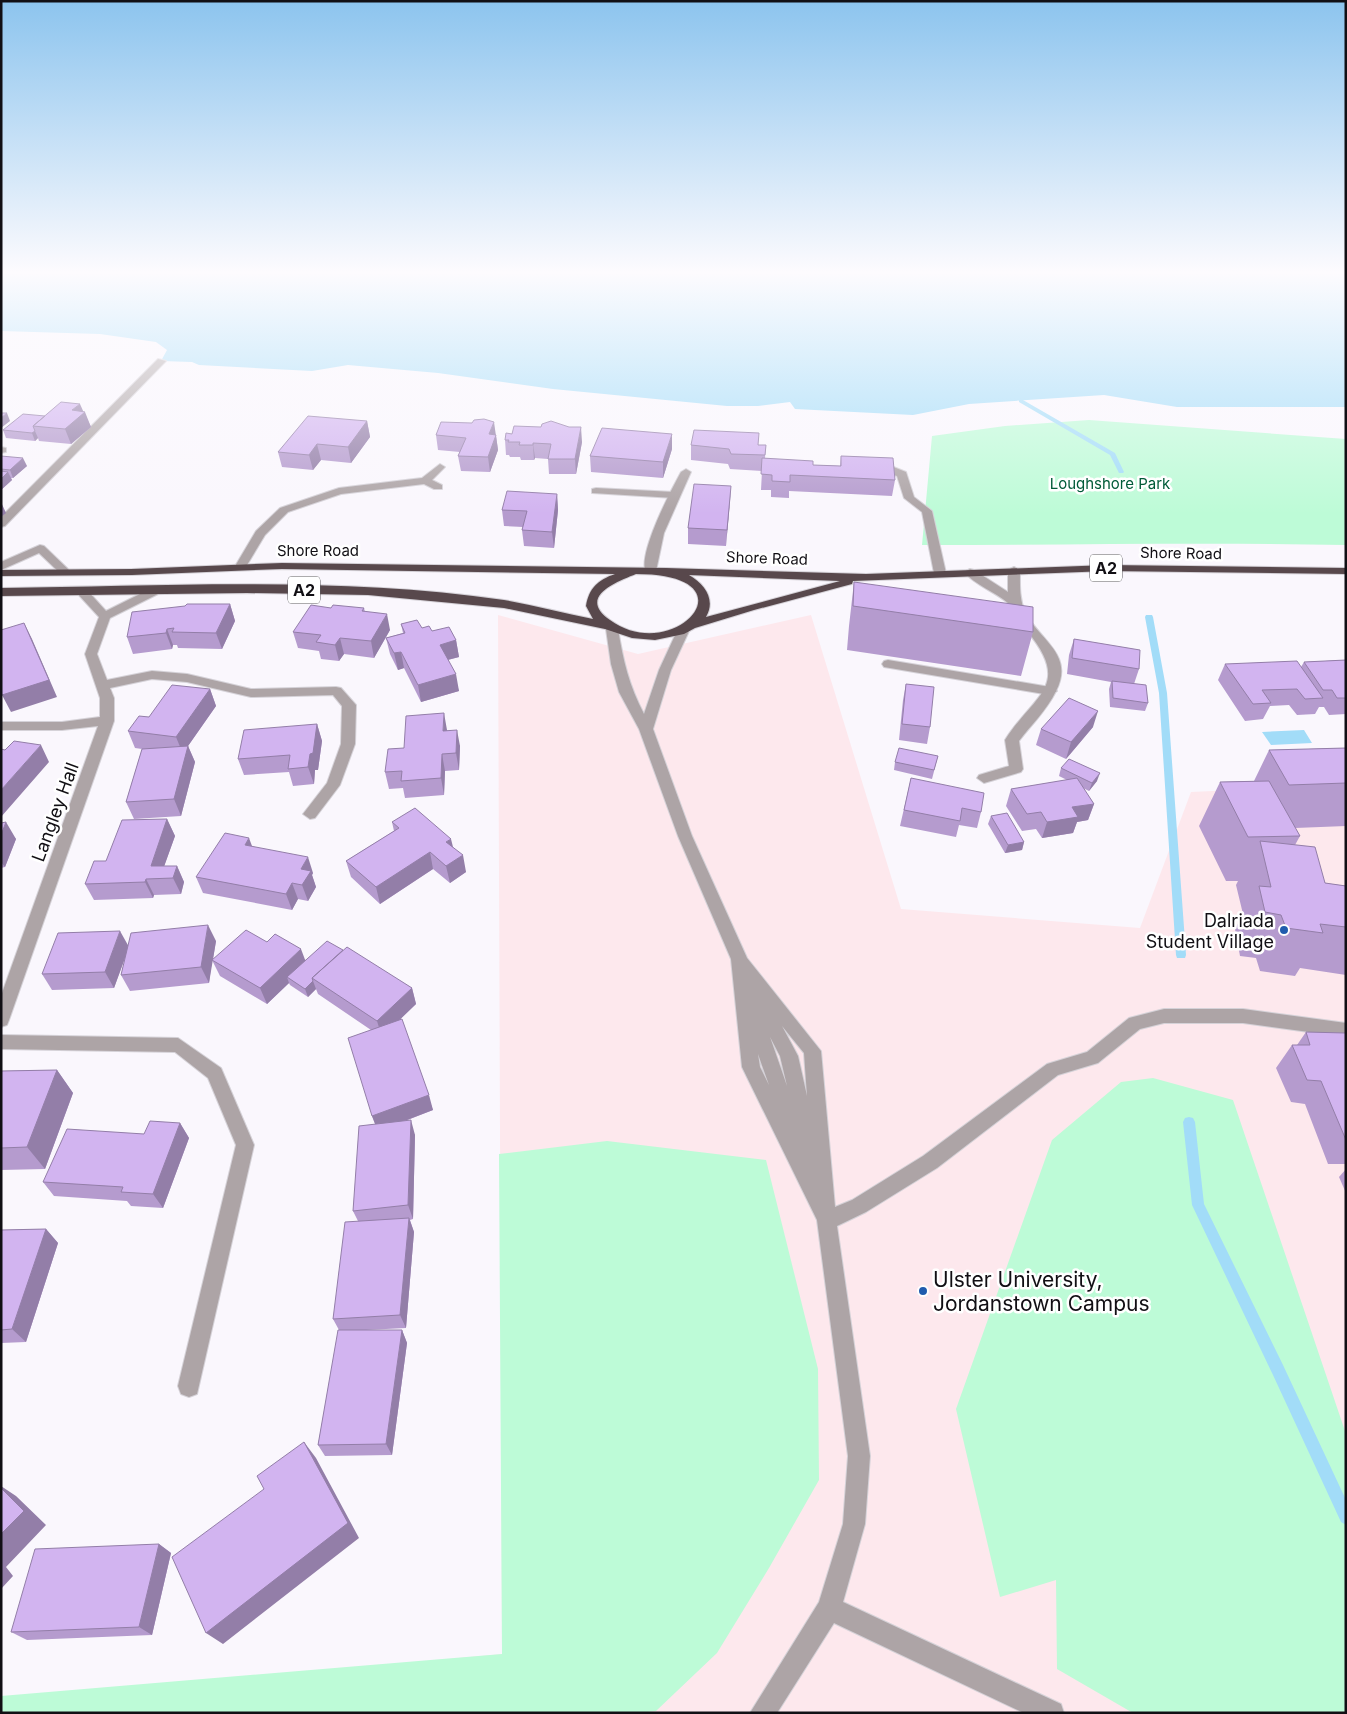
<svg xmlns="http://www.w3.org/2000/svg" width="1347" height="1714" font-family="Inter,sans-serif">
<rect width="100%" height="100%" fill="#faf7fd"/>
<path fill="#fde8ed" d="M 498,615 L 638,654 L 811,615 L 901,909 L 1140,928 L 1191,792 L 1346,785 L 1346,1713 L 1,1713 L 1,1701 L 502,1654 Z"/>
<path fill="#bdfbd7" d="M 1089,420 L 1346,439 L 1346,545 C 1204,542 1063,545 922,545 L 932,436 L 1005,426 Z
M 1153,1078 L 1233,1100 L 1346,1434 L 1346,1713 L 1133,1713 L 1057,1669 L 1056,1580 L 1000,1597 L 956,1409 L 1052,1140 L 1121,1082 Z
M 607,1141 L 766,1160 L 818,1369 L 819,1480 L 769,1568 L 717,1653 L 656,1711 L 639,1713 L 1,1713 L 1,1696 L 502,1654 L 499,1154 Z"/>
<path fill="#a2dcf8" d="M 1,274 L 1346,274 L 1346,407 L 1177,407 L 1104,395 L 969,404 L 913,415 L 795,409 L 790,402 L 758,406 L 727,406 L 553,389 L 438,373 L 348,365 L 312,371 L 199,365 L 192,362 L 161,361 L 167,350 L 156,342 L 100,334 L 1,331 Z
M 1304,730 L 1312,743 L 1271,745 L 1262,732 Z"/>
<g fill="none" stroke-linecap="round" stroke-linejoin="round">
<path fill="#a2dcf8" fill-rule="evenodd" d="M 1019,400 L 1023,400 L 1115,453 L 1124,472 L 1123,473 L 1119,473 L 1110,455 L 1019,402 Z
M 1146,615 L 1152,615 L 1153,617 L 1167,693 L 1186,955 L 1185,958 L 1177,958 L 1176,955 L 1159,693 L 1145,617 Z
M 1189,1117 L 1193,1118 L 1195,1122 L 1204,1204 L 1283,1365 L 1346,1500 L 1346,1525 L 1341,1522 L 1273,1375 L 1192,1205 L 1183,1122 L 1185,1118 Z"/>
<defs>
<path id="lane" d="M 158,359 L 166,361 L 5,526 L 1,527 L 1,517 Z
M 886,464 L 906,472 L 914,497 L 932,511 L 946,573 L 944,575 L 936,575 L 934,573 L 922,512 L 904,498 L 897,476 L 869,467 L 874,464 Z
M 596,488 L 674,492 L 679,495 L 674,498 L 592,493 L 592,489 Z
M 40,545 L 44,546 L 69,570 L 69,574 L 61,574 L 39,553 L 1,570 L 1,562 Z
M 612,625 L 618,629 C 623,660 629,686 644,714 L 659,670 L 678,629 L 684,625 L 690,629 L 671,670 L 653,729 L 692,836 L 747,958 L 821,1051 L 835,1207 L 852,1200 L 923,1156 L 1047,1064 L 1087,1052 L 1129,1018 L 1164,1009 L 1243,1009 L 1346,1023 L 1346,1037 L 1243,1023 L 1164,1023 L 1140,1029 L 1098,1063 L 1058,1075 L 937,1168 L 866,1212 L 837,1226 L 870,1456 L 865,1524 L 843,1602 L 1061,1704 L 1064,1713 L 1024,1713 L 834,1623 L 777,1713 L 750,1713 L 819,1602 L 843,1524 L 848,1456 L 817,1220 L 742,1067 L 731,959 L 678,836 L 639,729 L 619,692 L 611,664 L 606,629 ZM 782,1026 L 804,1053 L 807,1096 L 798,1056 ZM 770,1037 L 780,1056 L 787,1086 ZM 758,1054 L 769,1085 L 760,1067 Z
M 888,660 L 1050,687 L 1057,691 L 1050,695 L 884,667 L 882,664 L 884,661 Z"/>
<path id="street" d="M 1,447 L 6,448 L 6,452 L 1,453 Z
M 440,464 L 445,467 L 432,480 L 442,485 L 442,489 L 434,489 L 424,484 L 341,494 L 288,512 L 265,535 L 244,570 L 236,570 L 234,568 L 256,531 L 280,508 L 339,488 L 422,478 Z
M 686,469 L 691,472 L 664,533 L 656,571 L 654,573 L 646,573 C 637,555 671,490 681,472 Z
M 1014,567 L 1020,570 C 1020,584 1019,598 1025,612 C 1039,640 1075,654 1056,691 C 1047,710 1031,725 1019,741 L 1023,769 L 1021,772 L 984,783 L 977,778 L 979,775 L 1009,766 L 1005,740 C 1034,694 1073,686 1027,631 C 1020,624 1014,607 1008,603 C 995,592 975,585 964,572 L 970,569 L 974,570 L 1008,592 L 1008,570 Z
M 154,587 L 158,588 L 158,594 L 110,618 L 97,654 L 107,680 L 152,671 L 187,674 L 251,689 L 336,687 L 341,688 L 356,705 L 355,744 L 340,785 L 315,818 L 310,819 L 303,814 L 327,783 L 341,744 L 342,706 L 333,695 L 251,697 L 187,682 L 152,679 L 110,688 L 114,698 L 114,721 L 9,1020 L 7,1025 L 1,1027 L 1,996 L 98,726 L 62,730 L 1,730 L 1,722 L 62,722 L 100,717 L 100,698 L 85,654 L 99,617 L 76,592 L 82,588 L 86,589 L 106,611 Z
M 1,1035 L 178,1038 L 221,1068 L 254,1145 L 197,1394 L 189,1397 L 181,1394 L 178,1386 L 236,1145 L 208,1078 L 175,1052 L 1,1049 Z"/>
<path id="highway" d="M 282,563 L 666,568 L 866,574 L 1108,565 L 1346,568 L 1346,574 L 1108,571 L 853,581 L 852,584 L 754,610 L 695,628 L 684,634 L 655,640 L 632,638 L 605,629 L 504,608 L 368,595 L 247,593 L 1,596 L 1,588 C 167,586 339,576 504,600 C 534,605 563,613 593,619 L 586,606 C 589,588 598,580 615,574 L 282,569 L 132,575 L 1,576 L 1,570 L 132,569 ZM 636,574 C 758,574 674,667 610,620 C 577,597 616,582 636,574 ZM 689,575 L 840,581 L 706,617 C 716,600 705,584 689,575 Z"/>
</defs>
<use href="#lane" stroke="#d5d2d8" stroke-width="2"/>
<use href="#street" stroke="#d5d2d8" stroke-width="2"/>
<use href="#highway" stroke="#d5d2d8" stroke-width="2"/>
<use href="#lane" fill="#ada4a6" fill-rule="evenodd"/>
<use href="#street" fill="#ada4a6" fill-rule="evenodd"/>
<use href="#highway" fill="#58484c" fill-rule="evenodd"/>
</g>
<path fill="#b59bce" d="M 83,411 L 91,427 L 71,444 L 39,441 L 38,438 L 35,441 L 6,438 L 3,430 L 45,416 Z
M 367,421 L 370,437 L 351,463 L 321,460 L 313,470 L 282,467 L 278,452 Z
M 512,434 L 582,442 L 576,474 L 549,474 L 548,459 L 535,458 L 534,460 L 521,460 L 520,457 L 510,457 L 509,455 L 506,455 L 505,440 Z
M 436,435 L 496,435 L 498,450 L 490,472 L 461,471 L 458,456 L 460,452 L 438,450 Z
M 691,445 L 766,445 L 765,458 L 813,465 L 840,466 L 841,456 L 895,480 L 892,496 L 789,491 L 789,498 L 771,497 L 771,490 L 761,490 L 762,471 L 730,469 L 728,464 L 691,460 Z
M 672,449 L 663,478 L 591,472 L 590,456 Z
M 1,456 L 27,466 L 13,478 L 11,478 L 12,480 L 1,490 Z
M 731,486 L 726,546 L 688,544 L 688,528 Z
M 557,494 L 558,510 L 554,548 L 524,546 L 522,530 L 523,527 L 504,526 L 502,510 Z
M 854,582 L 1033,632 L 1021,676 L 847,650 L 849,626 Z
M 230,604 L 235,621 L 222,649 L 178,648 L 177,645 L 173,645 L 172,649 L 133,654 L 127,637 Z
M 331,608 L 364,608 L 365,612 L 390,630 L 374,658 L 344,654 L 339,661 L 321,659 L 319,651 L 298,648 L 293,632 Z
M 401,624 L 422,628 L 456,640 L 459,657 L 448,660 L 459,691 L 421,702 L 404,668 L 398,670 L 390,654 L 386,638 L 403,633 Z
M 1074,639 L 1139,669 L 1134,684 L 1148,703 L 1145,711 L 1110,707 L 1109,689 L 1111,682 L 1067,674 L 1069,655 Z
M 1346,660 L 1346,714 L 1329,715 L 1324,707 L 1319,707 L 1315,714 L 1297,715 L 1289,705 L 1270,706 L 1263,719 L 1245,721 L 1218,680 L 1225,664 L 1301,667 L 1304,662 Z
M 906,684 L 930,727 L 927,744 L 899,740 L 903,700 Z
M 210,689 L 216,706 L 188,746 L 195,762 L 181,816 L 134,819 L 126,802 L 142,749 L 135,748 L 128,731 L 149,717 Z
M 317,724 L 322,741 L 318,770 L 315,770 L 314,784 L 293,786 L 289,772 L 244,775 L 238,759 Z
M 1093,727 L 1066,759 L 1036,745 L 1041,729 Z
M 447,730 L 460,746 L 459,770 L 445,771 L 444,795 L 405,798 L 403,788 L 389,789 L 385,772 L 404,748 Z
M 1346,748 L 1346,826 L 1295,828 L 1300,836 L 1295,845 L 1325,883 L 1346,886 L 1346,975 L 1300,968 L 1295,976 L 1260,971 L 1256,958 L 1240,956 L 1235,929 L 1243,914 L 1236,885 L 1238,881 L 1226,881 L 1199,826 L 1220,782 L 1254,781 L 1269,750 Z
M 938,756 L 932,779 L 894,770 L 895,762 Z
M 1061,768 L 1097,781 L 1089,791 L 1083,788 L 1094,804 L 1088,820 L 1077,822 L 1073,833 L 1042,838 L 1036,829 L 1022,831 L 1006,806 L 1011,789 L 1067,780 L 1059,776 Z
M 911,778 L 981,812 L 977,828 L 959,825 L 956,837 L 900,826 Z
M 991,816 L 1024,842 L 1022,850 L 1005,853 L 988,824 Z
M 167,819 L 175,836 L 164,866 L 177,866 L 184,882 L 181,894 L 154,895 L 153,898 L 94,900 L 85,884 Z
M 392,822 L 453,847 L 466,872 L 450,883 L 433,869 L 380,904 L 351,877 L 346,861 L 394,831 Z
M 1,823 L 16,839 L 5,867 L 1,868 Z
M 253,847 L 313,873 L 312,875 L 316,887 L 308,901 L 298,899 L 292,910 L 203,893 L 196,877 Z
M 216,941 L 213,959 L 267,942 L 305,960 L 343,950 L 412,988 L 416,1004 L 399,1020 L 433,1110 L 405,1121 L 415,1135 L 413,1219 L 410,1220 L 414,1232 L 406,1328 L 366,1330 L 402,1330 L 407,1343 L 392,1455 L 325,1456 L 318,1445 L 339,1330 L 333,1319 L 358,1221 L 353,1211 L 375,1124 L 372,1116 L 371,1030 L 318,994 L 316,989 L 308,997 L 290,985 L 289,983 L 267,1004 L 220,976 L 212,960 L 209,983 L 130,991 L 121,975 L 126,955 L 114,988 L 52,990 L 42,974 L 128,946 Z
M 1306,1032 L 1346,1034 L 1346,1164 L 1328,1164 L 1305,1104 L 1291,1102 L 1276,1068 L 1292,1045 L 1297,1045 Z
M 57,1070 L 73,1093 L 45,1169 L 1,1170 L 1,1071 Z
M 180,1123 L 189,1138 L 163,1208 L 131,1206 L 127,1201 L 54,1196 L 43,1182 L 144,1134 Z
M 1346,1169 L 1346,1193 L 1339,1177 Z
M 46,1229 L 58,1243 L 26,1342 L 1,1343 L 1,1230 Z
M 159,1544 L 171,1553 L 152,1635 L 27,1640 L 11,1632 Z"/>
<path fill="#937ea8" d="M 80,404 L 84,413 L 85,412 L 91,427 L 71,444 L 65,429 L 72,410 Z
M 7,413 L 10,421 L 1,428 L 1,418 Z
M 367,421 L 370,437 L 351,463 L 348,447 Z
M 494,422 L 498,450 L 490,472 L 488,457 L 489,434 Z
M 581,427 L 582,442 L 576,474 L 575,459 Z
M 35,431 L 38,438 L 35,441 L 32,433 Z
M 672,434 L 672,449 L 663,478 L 663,462 Z
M 533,443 L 535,458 L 534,460 L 533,445 Z
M 317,444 L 321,460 L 313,470 L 309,455 Z
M 23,458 L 27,466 L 13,478 L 10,470 Z
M 8,472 L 12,480 L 1,490 L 1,479 Z
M 731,486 L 730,501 L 726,546 L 727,530 Z
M 557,494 L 558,510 L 554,548 L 552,532 Z
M 1,502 L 6,513 L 1,517 Z
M 230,604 L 235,621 L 222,649 L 216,633 Z
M 387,614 L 390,630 L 374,658 L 371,641 Z
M 24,623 L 32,639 L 57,697 L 11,712 L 2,695 Z
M 167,629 L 173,645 L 172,649 L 166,633 Z
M 340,638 L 344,654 L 339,661 L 335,645 Z
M 456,640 L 459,657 L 443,661 L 440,645 Z
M 401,652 L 404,668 L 398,670 L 394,653 Z
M 456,674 L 459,691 L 421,702 L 418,685 Z
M 210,689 L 216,706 L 188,746 L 195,762 L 181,816 L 174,799 L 183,754 L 176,737 Z
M 1098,711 L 1093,727 L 1066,759 L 1071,742 Z
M 444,713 L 447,730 L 446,747 L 443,731 Z
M 317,724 L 322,741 L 318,770 L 315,770 L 314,784 L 308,767 L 310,754 Z
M 457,730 L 460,746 L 459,770 L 456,753 Z
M 41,745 L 49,762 L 1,817 L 1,790 Z
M 442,754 L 445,771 L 444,795 L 441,778 Z
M 1100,773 L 1097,781 L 1089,791 L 1092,783 Z
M 1094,804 L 1088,820 L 1077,822 L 1073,833 L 1042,838 L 1047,822 L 1072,807 Z
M 167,819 L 175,836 L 160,878 L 151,866 Z
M 6,822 L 16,839 L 5,867 L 1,862 L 1,835 Z
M 249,838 L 255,854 L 245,845 Z
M 451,839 L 455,855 L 446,842 Z
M 1024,842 L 1022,850 L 1005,853 L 1008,845 Z
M 430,852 L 433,869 L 380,904 L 376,887 Z
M 463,855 L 466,872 L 450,883 L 446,866 Z
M 308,857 L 313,873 L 312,875 L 316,887 L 308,901 L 302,885 L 301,869 Z
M 177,866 L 184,882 L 181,894 L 173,878 Z
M 146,879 L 154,895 L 153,898 L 145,882 Z
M 292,883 L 298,899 L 292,910 L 286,894 Z
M 208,925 L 216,941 L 209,983 L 201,967 Z
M 120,931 L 129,947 L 114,988 L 105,972 Z
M 301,949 L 307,965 L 287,977 L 289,983 L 267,1004 L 260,988 Z
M 313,981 L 316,989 L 308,997 L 305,989 Z
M 412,988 L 416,1004 L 382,1037 L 377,1021 Z
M 57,1070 L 73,1093 L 45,1169 L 27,1147 Z
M 429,1095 L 433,1110 L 378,1131 L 372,1116 Z
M 411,1120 L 415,1135 L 413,1219 L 408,1205 Z
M 180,1123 L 189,1138 L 163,1208 L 153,1194 Z
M 409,1218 L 414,1232 L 406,1328 L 400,1315 Z
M 46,1229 L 58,1243 L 26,1342 L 12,1329 Z
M 402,1330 L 407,1343 L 392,1455 L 386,1444 Z
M 304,1442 L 316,1458 L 359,1538 L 223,1644 L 206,1633 Z
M 1,1486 L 16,1496 L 46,1525 L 6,1567 L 13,1576 L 1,1589 Z
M 159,1544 L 171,1553 L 152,1635 L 139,1627 Z"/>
<path fill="#d2b4f0" stroke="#937ea8" d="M 61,402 L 80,404 L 72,410 L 85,412 L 65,429 L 33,426 Z
M 1,413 L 7,413 L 1,418 Z
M 23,414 L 45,416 L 33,426 L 35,431 L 32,433 L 3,430 Z
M 308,416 L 367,421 L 348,447 L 317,444 L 309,455 L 278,452 Z
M 484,419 L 494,422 L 489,434 L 496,435 L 488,457 L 458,456 L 466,438 L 436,435 L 441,422 L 472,423 L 474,420 Z
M 551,421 L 569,427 L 581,427 L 575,459 L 548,459 L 551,444 L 533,443 L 533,445 L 519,445 L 520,442 L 508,442 L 509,440 L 505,440 L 506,433 L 512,434 L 514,426 L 541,427 L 542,424 Z
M 602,428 L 672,434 L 663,462 L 590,456 Z
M 694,430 L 759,433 L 758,445 L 766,445 L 765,455 L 731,454 L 729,449 L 691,445 Z
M 1,456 L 23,458 L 10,470 L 1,469 Z
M 841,456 L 893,458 L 895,480 L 790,475 L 790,482 L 772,481 L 772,475 L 761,474 L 762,458 L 813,461 L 813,465 L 841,466 Z
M 1,471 L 8,472 L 1,479 Z
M 694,484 L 731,486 L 727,530 L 688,528 Z
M 507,491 L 557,494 L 552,532 L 522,530 L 527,511 L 502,510 Z
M 854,582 L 1033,607 L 1033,632 L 853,606 Z
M 187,604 L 230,604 L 216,633 L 172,632 L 174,628 L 167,629 L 166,633 L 127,637 L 132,612 L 185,606 Z
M 311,605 L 331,608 L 333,605 L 364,608 L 362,611 L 387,614 L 371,641 L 340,638 L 335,645 L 316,642 L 321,635 L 293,632 Z
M 417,620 L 422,628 L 429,626 L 432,631 L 449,627 L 456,640 L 440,645 L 456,674 L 418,685 L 401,652 L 394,653 L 386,638 L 405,633 L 401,624 Z
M 24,623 L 49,680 L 2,695 L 1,692 L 1,630 Z
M 1074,639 L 1140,650 L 1139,669 L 1072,658 Z
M 1346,660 L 1346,698 L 1337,698 L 1332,690 L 1323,690 L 1304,662 Z
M 1297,661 L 1323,698 L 1305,699 L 1297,689 L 1262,690 L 1271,703 L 1253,704 L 1225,664 Z
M 1112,681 L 1146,685 L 1148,703 L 1113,698 Z
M 906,684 L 934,687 L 930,727 L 902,724 Z
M 172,685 L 210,689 L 176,737 L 128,731 L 139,716 L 149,717 Z
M 1069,698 L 1098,711 L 1071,742 L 1041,729 Z
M 444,713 L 443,731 L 457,730 L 456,753 L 442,754 L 441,778 L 401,781 L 402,771 L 385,772 L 388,749 L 404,748 L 406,716 Z
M 317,724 L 313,753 L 310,754 L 308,767 L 288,769 L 290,755 L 238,759 L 244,730 Z
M 14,741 L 41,745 L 1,790 L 1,749 L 5,750 Z
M 188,746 L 174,799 L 126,802 L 142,749 Z
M 899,748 L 938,756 L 934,770 L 895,762 Z
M 1346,748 L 1346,783 L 1289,785 L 1269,750 Z
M 1069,759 L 1100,773 L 1092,783 L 1061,768 Z
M 911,778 L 984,793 L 981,812 L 962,808 L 960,821 L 904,810 Z
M 1077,778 L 1094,804 L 1072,807 L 1078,817 L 1047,822 L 1041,812 L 1027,814 L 1011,789 Z
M 1269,781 L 1300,836 L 1248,837 L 1220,782 Z
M 415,808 L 451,839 L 446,842 L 463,855 L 446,866 L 430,852 L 376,887 L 346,861 L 399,828 L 392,822 Z
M 1007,813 L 1024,842 L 1008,845 L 991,816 Z
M 167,819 L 151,866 L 177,866 L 173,878 L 146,879 L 145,882 L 85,884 L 94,861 L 106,861 L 122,820 Z
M 6,822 L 1,835 L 1,823 Z
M 225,833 L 249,838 L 245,845 L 308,857 L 301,869 L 311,871 L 302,885 L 292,883 L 286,894 L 196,877 Z
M 1260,841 L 1315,847 L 1325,883 L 1346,886 L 1346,927 L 1320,924 L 1323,933 L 1286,928 L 1281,915 L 1265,912 L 1259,886 L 1271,887 Z
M 208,925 L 201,967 L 121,975 L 131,933 Z
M 246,930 L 267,942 L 275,934 L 301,949 L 260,988 L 212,960 Z
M 120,931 L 105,972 L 42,974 L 58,933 Z
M 327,941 L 343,950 L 312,978 L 313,981 L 305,989 L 287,977 Z
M 347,947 L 412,988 L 377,1021 L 312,978 Z
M 402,1019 L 429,1095 L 372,1116 L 348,1038 Z
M 1306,1032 L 1345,1033 L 1346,1034 L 1346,1140 L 1321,1081 L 1307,1080 L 1292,1045 L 1310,1045 Z
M 57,1070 L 27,1147 L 1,1148 L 1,1071 Z
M 411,1120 L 408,1205 L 353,1211 L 359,1126 Z
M 150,1121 L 180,1123 L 153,1194 L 121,1192 L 123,1187 L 43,1182 L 67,1129 L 144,1134 Z
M 409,1218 L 400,1315 L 333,1319 L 345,1222 Z
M 46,1229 L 12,1329 L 1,1330 L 1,1230 Z
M 338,1330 L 402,1330 L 386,1444 L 318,1445 Z
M 304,1442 L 348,1523 L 206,1633 L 172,1557 L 264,1489 L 257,1476 Z
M 1,1488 L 24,1511 L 1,1534 Z
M 159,1544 L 139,1627 L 11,1632 L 35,1549 Z"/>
<linearGradient id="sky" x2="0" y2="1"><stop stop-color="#8cc4ee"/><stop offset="0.53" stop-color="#fdfbfe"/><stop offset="1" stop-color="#fdfbfe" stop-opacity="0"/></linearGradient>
<rect width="1347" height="514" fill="url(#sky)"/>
<g fill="#205bad" stroke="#fff" stroke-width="2">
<circle cx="1284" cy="930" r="5"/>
<circle cx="923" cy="1291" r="5"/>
</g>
<g text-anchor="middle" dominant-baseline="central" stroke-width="5" stroke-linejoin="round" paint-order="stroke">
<g font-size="15" fill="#005a38" stroke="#fff">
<text x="1110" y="483">Loughshore Park</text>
</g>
<g font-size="15" fill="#110f14" stroke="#fff">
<text x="318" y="550">Shore Road</text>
<text transform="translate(1181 553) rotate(1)">Shore Road</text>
<text transform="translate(767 558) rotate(2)">Shore Road</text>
</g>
<g fill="#fff" stroke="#58575a" stroke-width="1">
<rect x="1090" y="554.5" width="32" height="27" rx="4"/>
<rect x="288" y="576.5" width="32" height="27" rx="4"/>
</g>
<g font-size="16" font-weight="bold" fill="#110f14">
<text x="1106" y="568">A2</text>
<text x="304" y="590">A2</text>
</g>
<g font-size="18" fill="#110f14" stroke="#fff">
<text transform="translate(55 812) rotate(-70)">Langley Hall</text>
</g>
<g font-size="18" fill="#110f14" stroke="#fff" text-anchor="end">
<text x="1274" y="920">Dalriada<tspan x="1274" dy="21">Student Village</tspan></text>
</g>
<g font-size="21" fill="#110f14" stroke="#fff" text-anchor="start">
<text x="933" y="1279">Ulster University,<tspan x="933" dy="24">Jordanstown Campus</tspan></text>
</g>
</g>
<rect width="1347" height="1714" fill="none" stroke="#110f14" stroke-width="5"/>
</svg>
